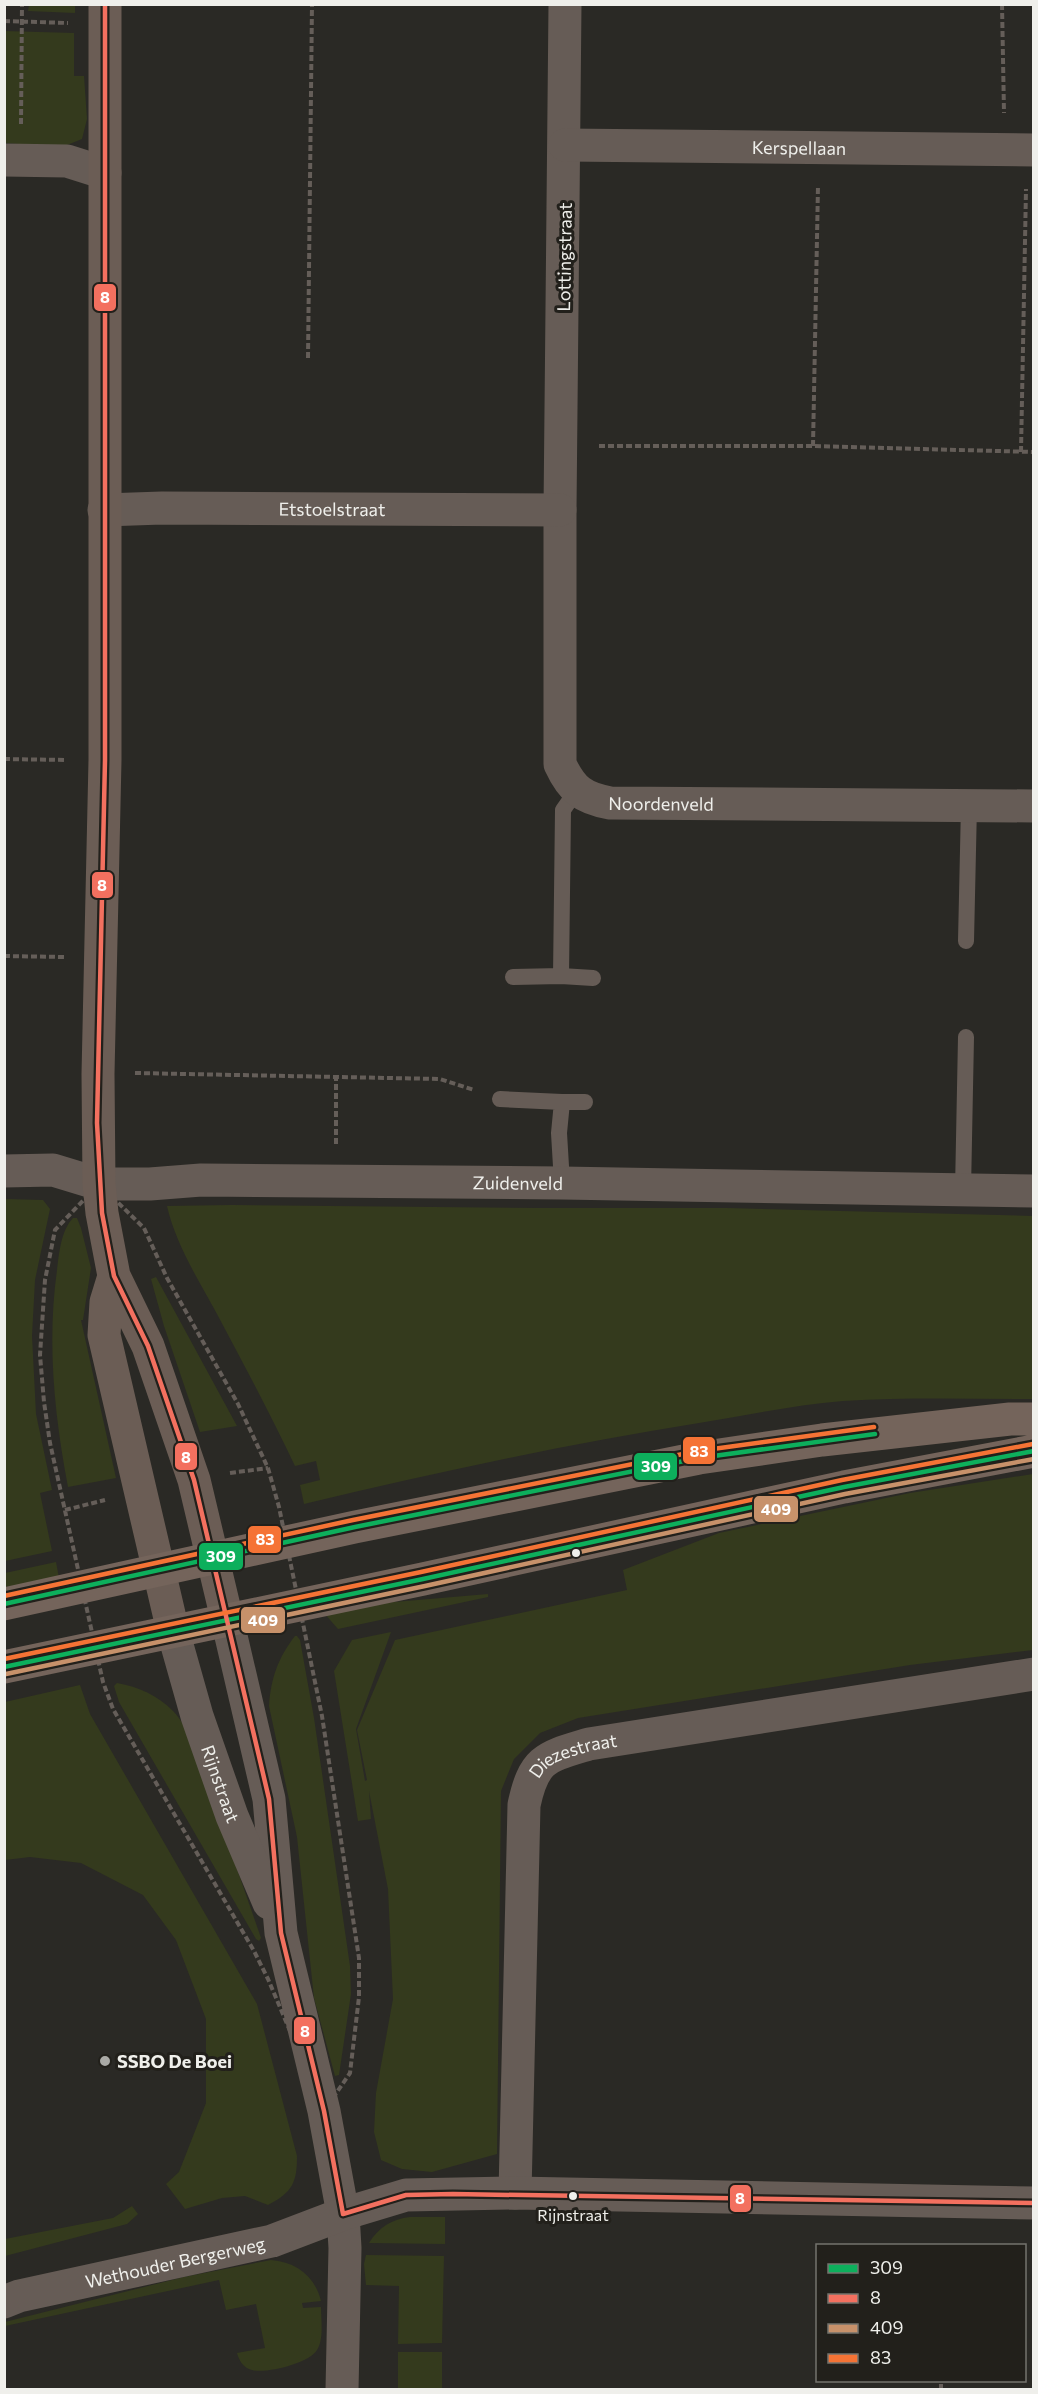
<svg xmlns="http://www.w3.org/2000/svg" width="1038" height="2394" font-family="Commissioner,sans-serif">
<rect width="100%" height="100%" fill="#2a2925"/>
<path fill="#343a1d" d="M 29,5 L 75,5 L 75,13 L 28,11 Z
M 4,31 L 74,33 L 74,76 L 84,76 L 87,119 L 82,139 L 62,147 L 5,143 Z
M 5,1199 L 43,1200 L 50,1209 L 35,1280 L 32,1336 L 36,1414 L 52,1490 L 40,1493 L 52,1551 L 5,1561 Z
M 232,1205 L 540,1208 L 727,1208 L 1033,1216 L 1033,1399 C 970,1399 906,1397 843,1401 C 795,1405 747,1415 699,1423 C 566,1444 435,1473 304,1504 L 300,1485 L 320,1480 L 316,1461 L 295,1466 C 271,1415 244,1365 217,1314 C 198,1279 176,1245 167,1206 Z
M 73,1218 L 77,1218 L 81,1228 L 91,1268 L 83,1320 L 81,1320 L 116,1478 L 68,1487 C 54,1413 47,1342 57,1270 C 59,1254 61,1230 73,1218 Z
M 156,1277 L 237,1426 L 200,1432 L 164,1326 L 151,1279 Z
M 1033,1474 L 1033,1650 L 910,1665 L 578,1718 L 540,1733 L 514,1759 L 501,1791 L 497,2154 L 432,2172 L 402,2169 L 381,2160 L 374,2132 L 376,2093 L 393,1999 L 388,1889 L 369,1791 L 371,1819 L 358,1821 L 334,1671 L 352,1640 L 391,1632 L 356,1729 L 365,1781 L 367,1780 L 357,1730 L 395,1640 L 627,1590 L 623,1570 L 719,1533 L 910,1493 Z
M 56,1562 L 59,1578 L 5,1587 L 5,1573 Z
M 488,1594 L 488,1597 L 338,1629 L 324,1613 L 371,1604 Z
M 295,1636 L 297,1636 L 300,1640 L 314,1718 L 350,1966 L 351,1994 L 339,2075 L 335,2076 L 314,1998 L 297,1837 L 269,1706 C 271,1678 278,1658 295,1636 Z
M 117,1683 C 139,1687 157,1695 173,1711 C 194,1733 202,1771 212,1799 C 229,1845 245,1892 261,1938 L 259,1941 L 256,1939 L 119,1702 L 114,1686 Z
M 80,1685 L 90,1714 L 257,2004 L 297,2156 C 297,2182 293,2192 268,2205 L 245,2196 L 222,2198 L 185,2209 L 166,2184 L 179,2172 L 206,2103 L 206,2019 L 176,1940 L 143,1895 L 81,1863 L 30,1857 L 5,1860 L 5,1702 Z
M 132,2206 L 138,2214 L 127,2224 L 5,2256 L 5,2239 L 113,2218 Z
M 410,2217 L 445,2217 L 445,2244 L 369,2243 C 379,2227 392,2219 410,2217 Z
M 366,2255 L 444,2256 L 442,2343 L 398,2344 L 399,2286 L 366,2285 L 364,2264 Z
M 271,2260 C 296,2262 315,2276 321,2301 L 302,2303 L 303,2308 L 321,2307 C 321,2320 324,2339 317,2350 C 310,2363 266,2374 252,2370 C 243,2368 239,2360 237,2353 L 265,2348 L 256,2304 L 226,2310 L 219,2280 L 5,2326 L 5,2322 L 184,2277 Z
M 398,2352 L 442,2352 L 442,2389 L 398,2389 Z"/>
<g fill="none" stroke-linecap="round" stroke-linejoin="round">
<path stroke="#655e59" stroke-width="4" stroke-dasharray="6 3" stroke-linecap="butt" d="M 1002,4 L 1004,113
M 4,21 L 68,23
M 21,124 L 22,4
M 308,358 L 312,4
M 599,446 L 813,446 L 1034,452
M 813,446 L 818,186
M 1021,452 L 1026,189
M 4,759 L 67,760
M 4,956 L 64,957
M 135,1073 L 440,1079 L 474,1090
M 336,1144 L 336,1077
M 99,1184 L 144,1228 L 167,1278 L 238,1404 L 268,1468 L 279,1507 L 322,1716 L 359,1958 L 359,1997 L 350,2073 L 324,2111 L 268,1979 L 254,1951 L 113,1709 L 103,1682 L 50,1443 L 44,1402 L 40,1355 L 45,1280 L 55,1230 Z
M 230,1473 L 268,1468
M 65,1510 L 105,1500
M 941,2390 L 941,2380"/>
<path stroke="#665c56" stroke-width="16" d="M 577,790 L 563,810 L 561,976 L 593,978
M 966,941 L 969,805
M 513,977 L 561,976
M 500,1099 L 562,1102 L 559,1133 L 562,1183
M 562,1102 L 585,1102
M 963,1190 L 966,1037"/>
<g stroke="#665c56" stroke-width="33">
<path id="s1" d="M 565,4 L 560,510 L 560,764 C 572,790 583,798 610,803 L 1034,806"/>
<path id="s2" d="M 565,145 L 1034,150"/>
<path d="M 4,160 L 67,161 L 105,173"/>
<path id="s3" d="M 104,510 L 162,508 L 560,510"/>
<path id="s4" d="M 4,1171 L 53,1170 L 99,1184 L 150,1184 L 201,1180 L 562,1183 L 1034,1191"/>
<path d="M 227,1619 L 269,1799 L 281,1933 L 324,2111 L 343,2214 L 345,2248 L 342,2390"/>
<path id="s5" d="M 173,1631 L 197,1716 L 232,1816 L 269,1903"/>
<path id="s6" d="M 515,2193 L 524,1805 C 534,1758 546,1757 589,1744 L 1034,1674"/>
<path id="s7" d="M 4,2302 L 19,2296 L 272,2241 L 343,2214 L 406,2195 L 515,2193 L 1034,2203"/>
</g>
<path stroke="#6b5d55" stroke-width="33" d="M 105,4 L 105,760 L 98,1074 L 99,1184 L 102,1213 L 114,1276 L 148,1346 L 194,1480 L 227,1619
M 114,1276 L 106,1302 L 104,1335 L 173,1631"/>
<path stroke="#74645b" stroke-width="33" d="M 4,1604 L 355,1527 L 699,1458 L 822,1440 L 1010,1419 L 1034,1419
M 4,1667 L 423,1579 L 844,1487 L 1034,1451"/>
<defs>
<path id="bus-1" d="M 4,1604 L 355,1527 L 699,1458 L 875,1434
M 4,1667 L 423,1579 L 844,1487 L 1034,1451"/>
<path id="bus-2" d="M 105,4 L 105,760 L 97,1123 L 102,1213 L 114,1276 L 148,1346 L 194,1480 L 269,1799 L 281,1933 L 324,2111 L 343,2214 L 406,2195 L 453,2194 L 1034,2203"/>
<path id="bus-3" d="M 6,1674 L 425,1586 L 845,1494 L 1034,1459"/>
<path id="bus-4" d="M 4,1596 L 353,1520 L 698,1451 L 874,1427
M 4,1659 L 421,1572 L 842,1480 L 1033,1444"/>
</defs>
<use href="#bus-1" stroke="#22201b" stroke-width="9"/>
<use href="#bus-2" stroke="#22201b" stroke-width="9"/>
<use href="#bus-3" stroke="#22201b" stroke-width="9"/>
<use href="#bus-4" stroke="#22201b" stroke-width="9"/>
<use href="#bus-1" stroke="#0daf5c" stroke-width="4.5"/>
<use href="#bus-2" stroke="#f3705f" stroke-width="4.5"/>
<use href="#bus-3" stroke="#c7916a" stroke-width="4.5"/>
<use href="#bus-4" stroke="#f57335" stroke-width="4.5"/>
</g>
<g fill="#efefeb" stroke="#22201b" stroke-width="2">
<circle cx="576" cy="1553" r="5"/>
<circle cx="573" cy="2196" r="5"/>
</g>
<circle fill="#aaaaa6" stroke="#22201b" stroke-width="2" cx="105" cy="2061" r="6"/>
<g text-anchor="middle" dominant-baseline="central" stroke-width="6" stroke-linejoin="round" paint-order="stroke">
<g font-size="16" fill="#efefeb" stroke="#22201b">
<text x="573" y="2214">Rijnstraat</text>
</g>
<g font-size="18" fill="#efefeb" stroke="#22201b">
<text stroke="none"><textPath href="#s2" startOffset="234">Kerspellaan</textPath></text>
<text transform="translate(564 257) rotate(-89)">Lottingstraat</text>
<text stroke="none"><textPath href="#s3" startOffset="228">Etstoelstraat</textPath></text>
<text stroke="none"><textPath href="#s1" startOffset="878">Noordenveld</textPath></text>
<text stroke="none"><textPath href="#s4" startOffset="516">Zuidenveld</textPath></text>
<text stroke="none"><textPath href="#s6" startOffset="466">Diezestraat</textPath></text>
<text stroke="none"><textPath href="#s5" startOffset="160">Rijnstraat</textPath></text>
<text stroke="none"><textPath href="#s7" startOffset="176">Wethouder Bergerweg</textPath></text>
</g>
<g font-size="18" font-weight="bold" fill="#efefeb" stroke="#22201b" text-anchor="start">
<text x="117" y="2061">SSBO De Boei</text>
</g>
</g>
<g stroke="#22201b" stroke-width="2">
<rect x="93" y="283" width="24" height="29" rx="6" fill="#f3705f"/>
<rect x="91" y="871" width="23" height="28" rx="6" fill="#f3705f"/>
<rect x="682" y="1436" width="34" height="29" rx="6" fill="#f57335"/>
<rect x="174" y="1442" width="24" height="29" rx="6" fill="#f3705f"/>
<rect x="633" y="1452" width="45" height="29" rx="6" fill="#0daf5c"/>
<rect x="753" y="1495" width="46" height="28" rx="6" fill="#c7916a"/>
<rect x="247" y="1525" width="35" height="29" rx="6" fill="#f57335"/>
<rect x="198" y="1542" width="46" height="29" rx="6" fill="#0daf5c"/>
<rect x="240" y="1606" width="46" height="28" rx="6" fill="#c7916a"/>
<rect x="293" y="2016" width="23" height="29" rx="6" fill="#f3705f"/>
<rect x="729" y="2184" width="23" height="29" rx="6" fill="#f3705f"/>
</g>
<g font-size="16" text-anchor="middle" font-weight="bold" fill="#fff">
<text x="105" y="303">8</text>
<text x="102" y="891">8</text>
<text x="699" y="1457">83</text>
<text x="186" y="1463">8</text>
<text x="656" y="1472">309</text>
<text x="776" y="1515">409</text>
<text x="265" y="1545">83</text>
<text x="221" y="1562">309</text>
<text x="263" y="1626">409</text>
<text x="305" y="2037">8</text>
<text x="740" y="2204">8</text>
</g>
<rect width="1038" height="2394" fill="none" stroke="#efefeb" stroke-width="12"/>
<rect x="816" y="2244" width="210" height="138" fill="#22201b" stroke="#74736e" stroke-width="1.5"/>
<rect x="828" y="2264" width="30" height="9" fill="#0daf5c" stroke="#74736e" stroke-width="1.5"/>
<text x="870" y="2274" font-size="18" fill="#efefeb">309</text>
<rect x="828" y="2294" width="30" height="9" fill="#f3705f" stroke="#74736e" stroke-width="1.5"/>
<text x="870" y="2304" font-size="18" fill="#efefeb">8</text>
<rect x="828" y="2324" width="30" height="9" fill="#c7916a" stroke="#74736e" stroke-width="1.5"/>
<text x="870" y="2334" font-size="18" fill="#efefeb">409</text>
<rect x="828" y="2354" width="30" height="9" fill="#f57335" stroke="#74736e" stroke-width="1.5"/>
<text x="870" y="2364" font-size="18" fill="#efefeb">83</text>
</svg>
